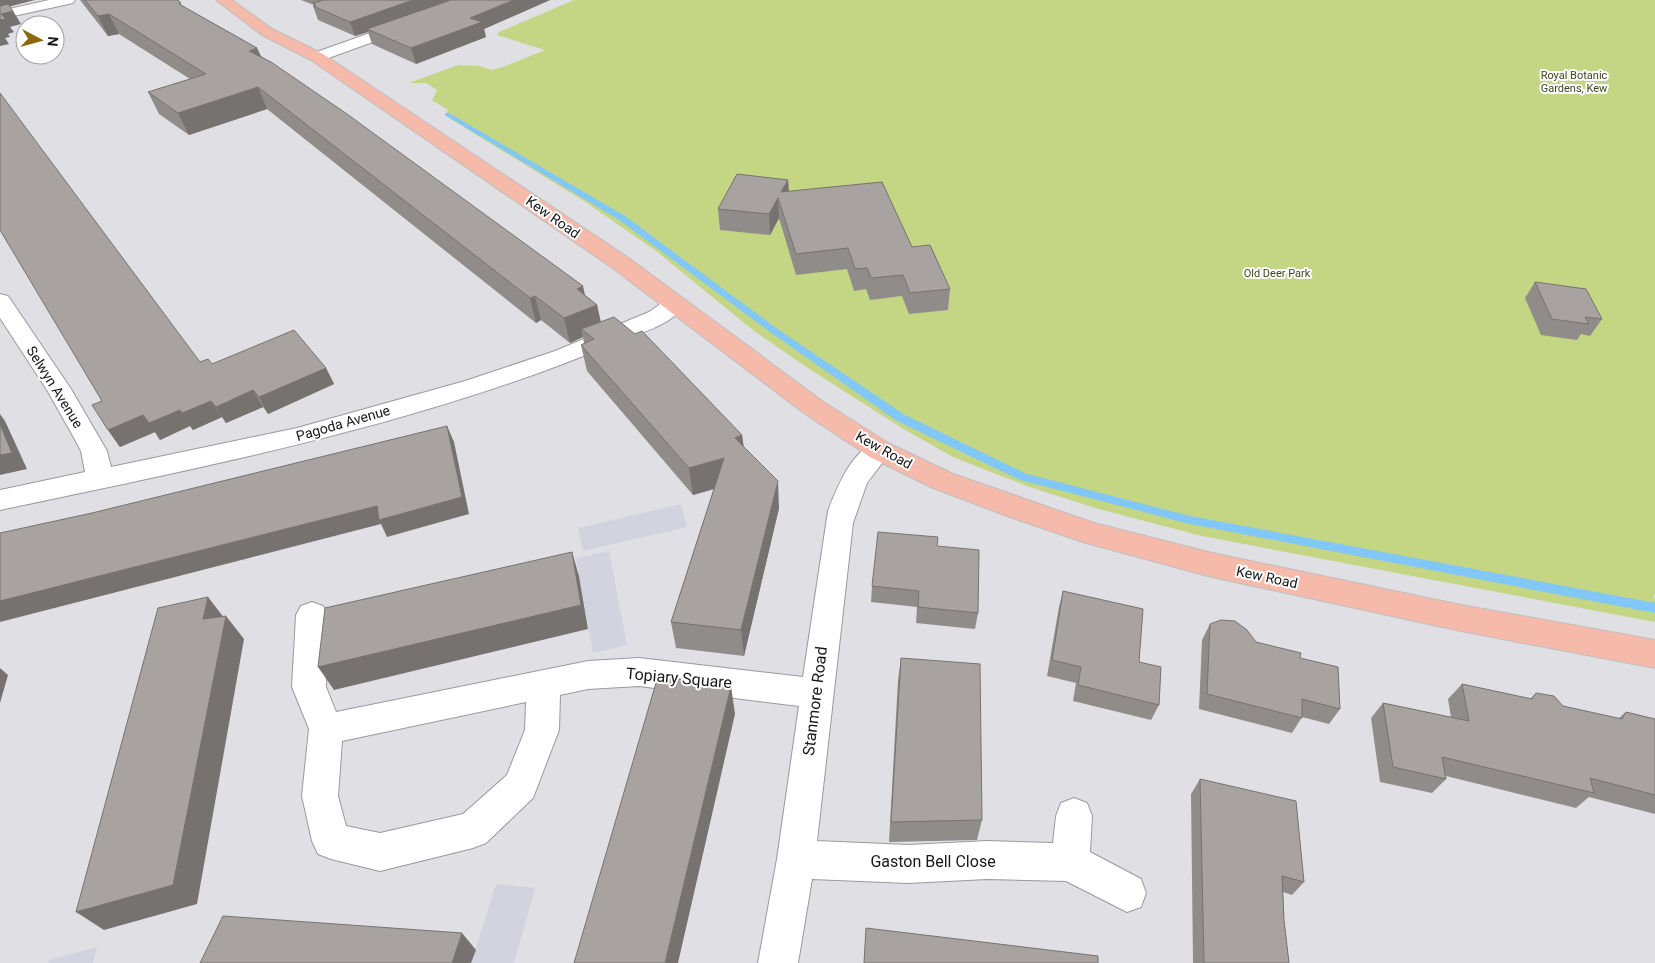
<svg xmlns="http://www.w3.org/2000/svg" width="1655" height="963" font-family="Roboto,sans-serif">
<rect width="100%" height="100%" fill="#dfdfe4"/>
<path fill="#d3d3e0" d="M 681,504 L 687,527 L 583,551 L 578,528 Z
M 609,551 L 627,645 L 593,653 L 576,558 Z
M 496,884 L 535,888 L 514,963 L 471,963 Z
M 97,947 L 93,963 L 48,963 L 49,960 Z"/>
<path fill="#c4d583" d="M 574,0 L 1655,0 L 1655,595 L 1653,595 L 1655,600 L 1655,622 L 1202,536 L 1095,508 L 1027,486 L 953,457 L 902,428 L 811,370 L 754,331 L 655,250 L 584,201 L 446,116 L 448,110 L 432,100 L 437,90 L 426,83 L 409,83 L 458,65 L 480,66 L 491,70 L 503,67 L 545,50 L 497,35 L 499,34 L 497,33 Z"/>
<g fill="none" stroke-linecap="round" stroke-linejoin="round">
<path fill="#81c7f8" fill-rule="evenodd" d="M 445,113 L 449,113 L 625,216 L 776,328 L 905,415 L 1027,474 L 1190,516 L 1655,603 L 1655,613 L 1190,524 L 1020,480 L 897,421 L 770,332 L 619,220 L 445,115 Z"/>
<defs>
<path id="minor" d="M 49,0 L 75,0 L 73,3 L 0,19 L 0,11 Z
M 463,0 L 483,0 L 481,3 L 323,60 L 311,60 L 309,57 L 311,54 Z
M 0,294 L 8,296 L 71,389 L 107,451 L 111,467 L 297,428 L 465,381 L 555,351 L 649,312 L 666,300 L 674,298 L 682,300 L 685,305 C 671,326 636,334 613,344 C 417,426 207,466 0,510 L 0,490 L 85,472 L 81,451 L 73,436 L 47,390 L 0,318 Z
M 879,441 L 888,443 L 892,450 L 867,483 L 853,523 L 817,841 L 908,845 L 987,841 L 1053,843 L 1056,816 L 1061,803 L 1074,798 L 1087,803 L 1092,816 L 1090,852 L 1141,879 L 1146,893 L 1141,907 L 1127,912 L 1066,881 L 987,879 L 908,883 L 812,879 L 798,963 L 758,963 L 777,859 L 799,706 L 639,686 L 588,689 L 560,695 L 559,730 L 533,798 L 486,843 L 473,848 L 380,871 L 331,859 L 318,854 L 312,841 L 302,796 L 309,729 L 292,687 L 296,615 L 301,606 L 312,602 L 323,606 L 328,615 L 326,687 L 336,712 L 588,661 L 639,658 L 803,677 L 828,511 C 837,487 852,449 879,441 ZM 526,702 L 525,730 L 507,775 L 463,814 L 380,833 L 346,826 L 338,796 L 342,741 Z"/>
<path id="primary" d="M 216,0 L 232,0 L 272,29 L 323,54 L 630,259 L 822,401 L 888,443 L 953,474 L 1094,523 L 1208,552 L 1461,605 L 1655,640 L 1655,668 L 1461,631 L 1208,576 L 1083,542 L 1007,516 L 933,488 L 870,457 L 804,413 L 614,269 L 311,60 L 262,35 Z"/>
</defs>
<use href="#minor" stroke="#99999e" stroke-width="2"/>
<use href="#primary" stroke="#bebebf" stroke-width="2"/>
<use href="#minor" fill="#fff" fill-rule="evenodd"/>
<use href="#primary" fill="#f6baaa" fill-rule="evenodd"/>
</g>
<path fill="#908c8a" d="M 80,0 L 178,0 L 182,6 L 257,48 L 261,56 L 585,295 L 597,305 L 601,322 L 742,435 L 744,447 L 779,508 L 744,656 L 676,648 L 671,622 L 714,489 L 693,495 L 587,371 L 581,345 L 584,343 L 583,337 L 570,343 L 541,320 L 536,323 L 267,109 L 189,135 L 159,114 L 148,92 L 190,79 L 119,34 L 108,36 Z
M 301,0 L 550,0 L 484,29 L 486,37 L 416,64 L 372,44 L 368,32 L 355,36 L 318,20 L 313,6 L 314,6 L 314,5 Z
M 788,180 L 789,192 L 912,247 L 950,289 L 948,310 L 909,314 L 902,296 L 870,300 L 866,289 L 854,291 L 847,269 L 796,275 L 779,218 L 770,235 L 720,230 L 718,209 Z
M 1535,282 L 1602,319 L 1590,336 L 1581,334 L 1577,340 L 1541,335 L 1525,298 Z
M 200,362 L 212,364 L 326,368 L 334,384 L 268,414 L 263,407 L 226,423 L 222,417 L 193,430 L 190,426 L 160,440 L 155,432 L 120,447 L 108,430 L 102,401 Z
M 937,546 L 978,613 L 975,629 L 916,623 L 917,607 L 871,602 L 872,586 Z
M 1063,591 L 1139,662 L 1159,705 L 1151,720 L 1073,701 L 1076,683 L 1047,676 L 1059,607 Z
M 1210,624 L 1256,642 L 1340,709 L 1329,724 L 1302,717 L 1292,733 L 1199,709 L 1202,640 Z
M 901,658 L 982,820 L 977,840 L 889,842 L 898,680 Z
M 1462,684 L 1530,699 L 1536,693 L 1563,706 L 1618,719 L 1626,712 L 1655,719 L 1655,814 L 1589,797 L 1576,808 L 1446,776 L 1446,779 L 1432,793 L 1380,782 L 1371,718 L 1383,703 L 1451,717 L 1448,699 Z
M 1200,779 L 1304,882 L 1292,895 L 1283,892 L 1284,920 L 1289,963 L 1193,963 L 1191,794 Z"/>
<path fill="#767270" d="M 0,0 L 35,0 L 0,9 Z
M 413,0 L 457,0 L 367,29 L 368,32 L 355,36 L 350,22 Z
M 514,0 L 550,0 L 484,29 L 486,37 L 416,64 L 411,48 L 470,18 Z
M 13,11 L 21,24 L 10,27 L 14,32 L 8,34 L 10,37 L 5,38 L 9,44 L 0,46 L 0,20 L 1,14 Z
M 109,14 L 119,34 L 108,36 L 98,16 Z
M 257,48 L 266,69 L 249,51 Z
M 258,87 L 267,109 L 189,135 L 178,113 Z
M 788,180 L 789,200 L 781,192 Z
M 778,198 L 779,218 L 770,235 L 769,214 Z
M 583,286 L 588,309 L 597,305 L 602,329 L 581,329 L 583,337 L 570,343 L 564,318 L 577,289 Z
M 535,296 L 541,320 L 536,323 L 530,298 Z
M 326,368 L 334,384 L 268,414 L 259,397 Z
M 253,390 L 263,407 L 226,423 L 216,407 Z
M 211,401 L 222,417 L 193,430 L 190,426 L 160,440 L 155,432 L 120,447 L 108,430 L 143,415 L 180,410 Z
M 0,414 L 5,421 L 27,469 L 0,475 Z
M 447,426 L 454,442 L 469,514 L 387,537 L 381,524 L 0,622 L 0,601 Z
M 742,435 L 745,462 L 735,438 Z
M 724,458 L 727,485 L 693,495 L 689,468 Z
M 778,481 L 779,508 L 744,656 L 741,630 Z
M 572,552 L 579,576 L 588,629 L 334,690 L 318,667 Z
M 208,597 L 225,619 L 226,616 L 244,639 L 197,904 L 104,930 L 76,912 L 203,619 Z
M 0,668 L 8,675 L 0,703 Z
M 731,686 L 735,714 L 678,963 L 665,963 Z
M 462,933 L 476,950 L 471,963 L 452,963 Z"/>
<path fill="#a8a3a0" stroke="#767270" d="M 85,0 L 178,0 L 181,3 L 179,4 L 257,48 L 249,51 L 271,62 L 347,114 L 583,286 L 577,289 L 597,305 L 564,318 L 535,296 L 530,298 L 258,87 L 178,113 L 148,92 L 206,74 L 109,14 L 98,16 Z
M 324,0 L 413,0 L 350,22 L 313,6 L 316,5 L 313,3 Z
M 451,0 L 514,0 L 470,18 L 482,22 L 411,48 L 367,29 Z
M 8,4 L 13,11 L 1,14 L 6,19 L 0,20 L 0,6 Z
M 0,93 L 200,362 L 208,359 L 212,364 L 294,330 L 326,368 L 259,397 L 253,390 L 216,407 L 211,401 L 182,413 L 180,410 L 149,423 L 143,415 L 108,430 L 92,405 L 102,401 L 0,230 Z
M 737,174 L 788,180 L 781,192 L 882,182 L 912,247 L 930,245 L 950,289 L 910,293 L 903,275 L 871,278 L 867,268 L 855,269 L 848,248 L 796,254 L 778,198 L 769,214 L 718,209 Z
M 1535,282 L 1586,289 L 1602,319 L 1585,317 L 1589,324 L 1552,319 Z
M 614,317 L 635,334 L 642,331 L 742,435 L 735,438 L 778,481 L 741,630 L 671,622 L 724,458 L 689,468 L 581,345 L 594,339 L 581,329 Z
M 0,424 L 12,453 L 0,455 Z
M 447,426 L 462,497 L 379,520 L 377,506 L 0,601 L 0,533 L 92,513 Z
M 878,532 L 938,537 L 937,546 L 979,550 L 978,613 L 918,607 L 919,591 L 872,586 Z
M 572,552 L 581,605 L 318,667 L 325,608 Z
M 1063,591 L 1143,609 L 1139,662 L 1161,667 L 1159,705 L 1078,685 L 1081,667 L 1052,660 Z
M 208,597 L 203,619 L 226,616 L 173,885 L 76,912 L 158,608 Z
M 1221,620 L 1235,621 L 1247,630 L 1256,642 L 1301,653 L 1300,658 L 1338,667 L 1340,709 L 1302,699 L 1302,718 L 1207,694 L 1210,624 Z
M 901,658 L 980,664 L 982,820 L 891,822 Z
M 658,676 L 731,686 L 665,963 L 574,963 Z
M 1462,684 L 1532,699 L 1536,693 L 1554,696 L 1563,706 L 1622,719 L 1626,712 L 1655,719 L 1655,795 L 1590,778 L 1594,793 L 1442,757 L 1446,779 L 1393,767 L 1383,703 L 1469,721 Z
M 1200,779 L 1296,801 L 1304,882 L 1282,876 L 1284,920 L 1289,963 L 1204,963 Z
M 223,916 L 462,933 L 452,963 L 200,963 Z
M 866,928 L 1098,956 L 1098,963 L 864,963 Z"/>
<g text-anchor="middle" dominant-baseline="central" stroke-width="4" stroke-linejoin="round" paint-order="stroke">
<g font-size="11" fill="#3d451d" stroke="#fff">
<text x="1574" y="75">Royal Botanic<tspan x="1574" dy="13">Gardens, Kew</tspan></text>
<text x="1277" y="273">Old Deer Park</text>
</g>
<g font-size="14" fill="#171719" stroke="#fff">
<text transform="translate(553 217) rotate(35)">Kew Road</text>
<text transform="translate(55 387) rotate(58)">Selwyn Avenue</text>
<text transform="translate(343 423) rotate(-16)">Pagoda Avenue</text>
<text transform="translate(884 450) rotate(29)">Kew Road</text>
<text transform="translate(1267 577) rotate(12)">Kew Road</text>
</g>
<g font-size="16" fill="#171719" stroke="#fff">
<text transform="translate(679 678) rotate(5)">Topiary Square</text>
<text transform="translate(815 701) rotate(-83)">Stanmore Road</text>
<text x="933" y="861">Gaston Bell Close</text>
</g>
</g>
<g transform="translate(40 40) rotate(96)"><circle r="24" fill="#ffffff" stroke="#a2a2a3"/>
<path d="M0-4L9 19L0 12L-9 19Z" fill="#8d680a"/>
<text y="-8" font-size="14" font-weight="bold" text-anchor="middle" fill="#171719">N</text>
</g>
</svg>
